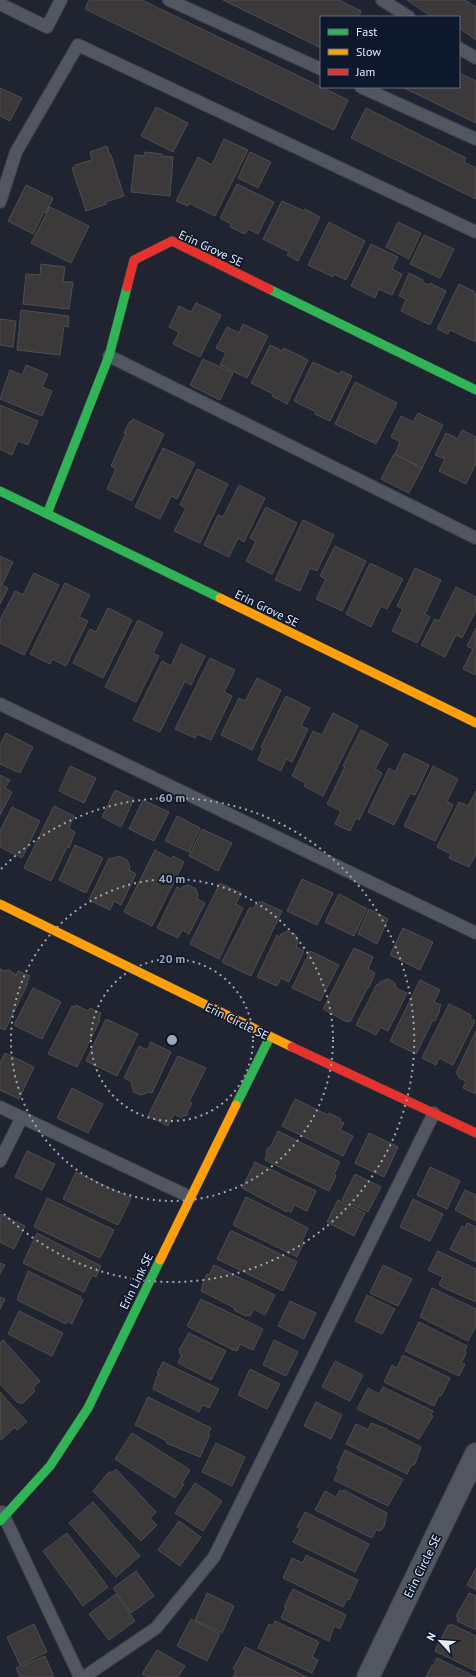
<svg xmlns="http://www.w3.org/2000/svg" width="476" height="1677" font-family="'PT Sans',sans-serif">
<rect width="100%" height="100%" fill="#1f2430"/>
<path fill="#3c393a" stroke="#504d4e" d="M 89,0 L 142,0 L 348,100 L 334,130 L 85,9 Z
M 223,0 L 339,0 L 361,11 L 359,17 L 321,17 L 321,48 Z
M 407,0 L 465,0 L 476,7 L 476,40 L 459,28 L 459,17 L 432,17 Z
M 459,73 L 476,81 L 476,123 L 402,87 L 459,87 Z
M 0,88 L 22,98 L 10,121 L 0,116 Z
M 156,107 L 188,123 L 173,152 L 141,136 Z
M 366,108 L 466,158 L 464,162 L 476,168 L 476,199 L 351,138 Z
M 224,139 L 248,150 L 215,216 L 189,203 L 188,206 L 176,201 L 198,157 L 212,165 Z
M 107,146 L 110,156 L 111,155 L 124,196 L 105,202 L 106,204 L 86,211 L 72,168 L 75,167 L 75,165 L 92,160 L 90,152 Z
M 145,152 L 162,154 L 162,156 L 173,157 L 170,196 L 131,192 L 135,155 L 144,156 Z
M 250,152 L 271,162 L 258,188 L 238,178 Z
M 237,184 L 274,202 L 258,234 L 248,229 L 245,234 L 230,227 L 231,224 L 220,218 Z
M 26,185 L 53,198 L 46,213 L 44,212 L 33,234 L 8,221 Z
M 282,201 L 304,211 L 305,209 L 320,217 L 298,261 L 287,255 L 289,252 L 263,239 Z
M 50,207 L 89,226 L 71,263 L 31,243 Z
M 329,222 L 365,241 L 346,280 L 334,274 L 333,277 L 308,265 Z
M 398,222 L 421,233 L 409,259 L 386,247 Z
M 424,235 L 454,249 L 440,278 L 410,264 Z
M 371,244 L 398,257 L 392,269 L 402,274 L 392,295 L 379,289 L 375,298 L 351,286 Z
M 41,264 L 65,267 L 63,282 L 73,282 L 69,309 L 23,304 L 26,274 L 40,275 Z
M 409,273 L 423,280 L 422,282 L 429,285 L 430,283 L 446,291 L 430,325 L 401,311 L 406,299 L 399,296 Z
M 459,284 L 475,292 L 474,293 L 476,294 L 476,342 L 450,330 L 448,334 L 437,329 Z
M 196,303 L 221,315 L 200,357 L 173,344 L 179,332 L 169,327 L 179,306 L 191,312 Z
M 21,310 L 69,316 L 68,327 L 64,326 L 60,355 L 17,350 Z
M 0,319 L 16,321 L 13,347 L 0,345 Z
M 243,324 L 268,336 L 247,378 L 220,365 L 226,353 L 216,348 L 227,327 L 239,333 Z
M 270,345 L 282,351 L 284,348 L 308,360 L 287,404 L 272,396 L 273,394 L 251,383 Z
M 203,359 L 233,373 L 220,400 L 190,385 Z
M 313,362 L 339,374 L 341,371 L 352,376 L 330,421 L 315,414 L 316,412 L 294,401 Z
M 26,365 L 48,374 L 42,387 L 52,391 L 42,416 L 0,399 L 10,370 L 22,375 Z
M 355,382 L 397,403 L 376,444 L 335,424 Z
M 0,405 L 38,421 L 28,445 L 18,441 L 12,455 L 0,449 Z
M 418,413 L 443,425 L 422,468 L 395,454 L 400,442 L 391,437 L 401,416 L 413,422 Z
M 133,419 L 164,434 L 132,501 L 107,489 L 116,469 L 111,466 L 126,433 L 124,433 L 130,421 L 132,422 Z
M 462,430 L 476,437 L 476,463 L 466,484 L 439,471 L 445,459 L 435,455 L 446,433 L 458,439 Z
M 163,448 L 195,463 L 177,499 L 171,496 L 160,519 L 135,507 Z
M 394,454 L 422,468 L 409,493 L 381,479 Z
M 197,469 L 228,484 L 200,543 L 174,531 L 186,508 L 180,505 Z
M 239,485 L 265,498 L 244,542 L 238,538 L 229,557 L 204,545 L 218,515 L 223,517 Z
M 266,507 L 297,523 L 272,574 L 246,561 L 256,541 L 250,538 Z
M 303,520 L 334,535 L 317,571 L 310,568 L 300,591 L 275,580 Z
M 335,546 L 366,561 L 342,611 L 316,599 L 326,579 L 320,576 Z
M 0,556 L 13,562 L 2,585 L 8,588 L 0,604 Z
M 370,563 L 403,579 L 387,609 L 381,606 L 371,627 L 346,614 Z
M 415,568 L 441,580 L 425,614 L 430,617 L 417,643 L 392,631 L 403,609 L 397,606 Z
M 34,573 L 59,585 L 24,655 L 0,643 L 0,620 L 15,591 L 23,595 Z
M 65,583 L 90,595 L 79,617 L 88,621 L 66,666 L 52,659 L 50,664 L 30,654 Z
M 456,587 L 476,597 L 476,610 L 462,638 L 456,635 L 445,657 L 421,645 L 435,619 L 439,621 Z
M 108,608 L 132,620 L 103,678 L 73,663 L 90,629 L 96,632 Z
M 138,620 L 163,633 L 153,653 L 159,656 L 136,702 L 105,687 Z
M 476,628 L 476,675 L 463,669 L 473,649 L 467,646 Z
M 181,644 L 205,656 L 191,685 L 185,681 L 160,732 L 133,720 L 162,661 L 171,666 Z
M 210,658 L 235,670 L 224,692 L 232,696 L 211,740 L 197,734 L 195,738 L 175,729 Z
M 257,678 L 281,690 L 252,750 L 221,735 L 239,698 L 245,701 Z
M 286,696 L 310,708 L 301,726 L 308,729 L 292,762 L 286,759 L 281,771 L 258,760 L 263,748 L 261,747 Z
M 333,713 L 358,726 L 323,796 L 304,786 L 306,783 L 292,776 L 313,731 L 322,735 Z
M 361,730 L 388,744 L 375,769 L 382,773 L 359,820 L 356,818 L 350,831 L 335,824 L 341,811 L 327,804 L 345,767 L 343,766 Z
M 6,733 L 33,747 L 20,773 L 0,764 L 0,745 Z
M 404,753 L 429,765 L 415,795 L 410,793 L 394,825 L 368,812 L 389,768 L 395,772 Z
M 70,766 L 96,778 L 84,803 L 59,791 Z
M 433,766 L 458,779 L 447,801 L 453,805 L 435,841 L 404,826 Z
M 0,775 L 10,780 L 5,788 L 12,792 L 0,815 Z
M 115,790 L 134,799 L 121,827 L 102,817 Z
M 476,791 L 476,854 L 469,867 L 449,858 L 451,854 L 437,847 L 459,802 L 468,806 Z
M 143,800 L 169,812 L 154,841 L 129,829 Z
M 54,806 L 74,816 L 69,828 L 75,832 L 69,848 L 67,847 L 51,881 L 24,868 Z
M 12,807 L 40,821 L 22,858 L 0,847 L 0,831 Z
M 177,816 L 200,828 L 189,852 L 165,841 Z
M 202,829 L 232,843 L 218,871 L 189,856 Z
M 75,845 L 103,858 L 86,893 L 59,880 Z
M 155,850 L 171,859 L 173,856 L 184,862 L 152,926 L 124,912 Z
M 119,856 L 127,860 L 130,867 L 129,870 L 136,874 L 121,905 L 114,901 L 110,910 L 89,900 L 109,858 L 111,859 Z
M 302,879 L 333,893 L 317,925 L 287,911 Z
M 220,883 L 241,893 L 236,904 L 243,908 L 219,959 L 190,944 Z
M 188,885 L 196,889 L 198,896 L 197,899 L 205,903 L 189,934 L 182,930 L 178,938 L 157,928 L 177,887 L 181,889 L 182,887 Z
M 339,894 L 367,909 L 354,936 L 325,922 Z
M 260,901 L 282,911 L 251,976 L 222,962 L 250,907 L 253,909 L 256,904 L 258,905 Z
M 369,909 L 388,919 L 377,944 L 358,934 Z
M 403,928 L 433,942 L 420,970 L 390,955 Z
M 288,931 L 296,935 L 298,942 L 296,947 L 304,951 L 289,982 L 281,978 L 277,986 L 257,977 L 277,935 L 280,937 L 281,934 Z
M 354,948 L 373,957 L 368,969 L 375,973 L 369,987 L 368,987 L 350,1022 L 347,1021 L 347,1022 L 323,1009 Z
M 310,951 L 339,965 L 320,1001 L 292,988 Z
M 0,969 L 4,971 L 8,970 L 14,973 L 16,976 L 18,971 L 30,976 L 27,982 L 28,983 L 5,1030 L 0,1028 Z
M 388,979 L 395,983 L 396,988 L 407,993 L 388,1031 L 380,1027 L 376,1035 L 356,1025 L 377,984 L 379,985 L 380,982 Z
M 420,980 L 440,990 L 434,1002 L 441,1005 L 439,1009 L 440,1010 L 435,1021 L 433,1020 L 416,1054 L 390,1041 Z
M 33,988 L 61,1002 L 42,1039 L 14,1025 Z
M 449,1004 L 471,1015 L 470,1018 L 475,1021 L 453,1065 L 439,1058 L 436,1065 L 422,1058 Z
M 76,1005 L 88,1011 L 90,1008 L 101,1013 L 99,1019 L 100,1020 L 77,1067 L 48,1054 L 72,1006 L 75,1007 Z
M 106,1019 L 138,1034 L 117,1076 L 86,1061 Z
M 476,1031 L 476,1094 L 463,1088 L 466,1081 L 459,1078 L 458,1075 L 456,1073 Z
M 151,1042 L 171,1052 L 152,1093 L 149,1092 L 141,1095 L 134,1092 L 131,1084 L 132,1082 L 124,1078 L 139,1046 L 147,1050 Z
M 5,1053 L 34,1067 L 19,1099 L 0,1090 L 0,1063 Z
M 178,1056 L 206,1068 L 189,1102 L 192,1103 L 187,1112 L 188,1113 L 186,1116 L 183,1115 L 182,1118 L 174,1114 L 168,1126 L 148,1116 Z
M 72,1088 L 103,1104 L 88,1133 L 57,1118 Z
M 295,1099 L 328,1115 L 329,1113 L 341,1119 L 340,1121 L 344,1123 L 340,1130 L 353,1136 L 343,1156 L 282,1126 Z
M 278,1131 L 340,1162 L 334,1174 L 336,1176 L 329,1191 L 265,1160 L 267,1154 L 266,1151 L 269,1147 L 271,1146 Z
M 369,1133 L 398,1147 L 384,1177 L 355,1163 Z
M 27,1151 L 55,1164 L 42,1190 L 15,1177 Z
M 255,1162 L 316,1191 L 307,1211 L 294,1205 L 291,1212 L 287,1210 L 287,1212 L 242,1188 Z
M 430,1167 L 460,1181 L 447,1209 L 417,1195 Z
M 76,1172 L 131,1198 L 118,1225 L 63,1199 Z
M 355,1174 L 381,1187 L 368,1212 L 342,1200 Z
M 465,1190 L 476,1195 L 476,1221 L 455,1210 Z
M 246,1197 L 308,1228 L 302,1241 L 304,1242 L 297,1257 L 233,1225 Z
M 47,1198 L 114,1230 L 100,1258 L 34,1227 Z
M 413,1199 L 443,1214 L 430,1241 L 400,1227 Z
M 338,1200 L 365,1213 L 354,1236 L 327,1222 Z
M 0,1214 L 25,1226 L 14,1249 L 0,1242 Z
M 467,1223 L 476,1227 L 476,1262 L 450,1249 L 462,1226 L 465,1228 Z
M 232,1231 L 297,1262 L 283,1291 L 217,1259 L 230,1232 Z
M 37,1233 L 101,1266 L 96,1277 L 92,1275 L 84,1292 L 23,1263 Z
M 438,1251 L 476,1269 L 476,1302 L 442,1287 L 439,1284 L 443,1277 L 428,1270 Z
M 0,1263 L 5,1265 L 0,1274 Z
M 214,1265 L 275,1295 L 265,1315 L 254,1309 L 250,1316 L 247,1315 L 246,1316 L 234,1310 L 235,1308 L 201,1291 L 203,1286 L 202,1285 L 207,1274 L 209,1275 Z
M 383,1265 L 412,1279 L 398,1306 L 370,1293 Z
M 28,1271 L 81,1297 L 80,1299 L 83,1300 L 72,1324 L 67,1321 L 66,1324 L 17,1300 Z
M 432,1288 L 476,1309 L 476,1326 L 468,1341 L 420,1317 Z
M 367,1295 L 395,1309 L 382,1334 L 355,1321 Z
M 0,1297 L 5,1299 L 0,1309 Z
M 201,1299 L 263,1329 L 253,1350 L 240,1344 L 237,1351 L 233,1350 L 187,1326 Z
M 290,1301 L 316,1313 L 304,1339 L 278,1326 Z
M 19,1311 L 63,1333 L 52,1356 L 8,1334 Z
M 419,1322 L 467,1346 L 465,1350 L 466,1353 L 463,1360 L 460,1362 L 465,1364 L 459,1376 L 405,1351 Z
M 189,1333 L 226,1351 L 211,1380 L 178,1363 L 182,1354 L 179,1353 L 180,1351 L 179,1350 Z
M 3,1340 L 40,1381 L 33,1388 L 35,1391 L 22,1404 L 19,1402 L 18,1403 L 0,1384 L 0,1343 Z
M 274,1340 L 298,1352 L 286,1376 L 263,1365 Z
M 403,1355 L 450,1378 L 441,1396 L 439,1395 L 434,1406 L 384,1382 L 392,1365 L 397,1368 Z
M 335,1361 L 363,1375 L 350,1401 L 322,1387 Z
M 163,1362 L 219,1389 L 209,1408 L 202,1405 L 199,1412 L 153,1389 L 157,1376 L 160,1375 L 157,1373 Z
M 250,1369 L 280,1384 L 267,1409 L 238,1395 Z
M 383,1387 L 433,1411 L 431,1415 L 433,1416 L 419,1439 L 357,1409 L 368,1388 L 379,1394 Z
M 0,1392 L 27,1422 L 17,1430 L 15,1427 L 1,1440 Z
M 148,1397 L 211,1428 L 208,1434 L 210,1435 L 200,1457 L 166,1443 L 167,1441 L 135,1425 Z
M 316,1402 L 342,1415 L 331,1439 L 304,1426 Z
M 371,1423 L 387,1429 L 387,1430 L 421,1447 L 415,1464 L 411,1466 L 407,1474 L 346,1444 L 356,1424 L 368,1430 Z
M 132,1433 L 190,1470 L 182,1483 L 184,1484 L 175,1498 L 115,1459 Z
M 216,1443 L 245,1457 L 232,1486 L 202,1472 Z
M 345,1450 L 403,1479 L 388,1506 L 334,1480 L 339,1469 L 337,1468 Z
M 116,1469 L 156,1512 L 150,1518 L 157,1525 L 141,1541 L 93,1491 L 109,1472 L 113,1472 Z
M 195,1483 L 222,1501 L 203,1531 L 175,1513 Z
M 340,1490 L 343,1492 L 344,1490 L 387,1513 L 384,1527 L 380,1531 L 376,1530 L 372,1538 L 315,1510 L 325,1491 L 336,1497 Z
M 93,1502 L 140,1556 L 116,1577 L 69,1523 Z
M 305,1512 L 369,1544 L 355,1572 L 293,1542 L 300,1529 L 297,1527 Z
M 179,1521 L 201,1537 L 180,1566 L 158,1550 Z
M 67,1533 L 108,1587 L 83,1606 L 43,1551 Z
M 306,1555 L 358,1580 L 349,1600 L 347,1599 L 343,1607 L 283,1578 L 292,1558 L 303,1563 Z
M 476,1568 L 476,1590 L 467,1585 Z
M 136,1571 L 154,1596 L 131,1613 L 113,1588 Z
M 293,1589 L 346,1615 L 340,1629 L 334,1626 L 329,1641 L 281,1618 L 286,1608 L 284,1607 Z
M 207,1593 L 234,1606 L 222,1633 L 195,1620 Z
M 469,1593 L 476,1596 L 476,1630 L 457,1621 L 458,1617 L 456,1616 Z
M 116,1594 L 135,1621 L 109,1640 L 89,1614 Z
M 191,1619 L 220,1634 L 207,1661 L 177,1646 Z
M 275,1621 L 319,1642 L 312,1657 L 318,1660 L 312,1673 L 258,1648 L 269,1624 L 273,1626 Z
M 34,1624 L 47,1652 L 20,1665 L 7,1637 Z
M 451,1624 L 476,1636 L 476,1671 L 435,1651 L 448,1625 L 450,1626 Z
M 245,1647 L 307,1677 L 233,1677 L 236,1671 L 233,1669 Z
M 157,1650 L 185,1666 L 178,1677 L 147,1677 L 142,1674 Z
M 45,1656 L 54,1677 L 20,1677 L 16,1668 Z
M 437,1658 L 476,1677 L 426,1677 L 432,1665 L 433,1666 Z"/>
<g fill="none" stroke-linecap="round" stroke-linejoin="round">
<defs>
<path id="lane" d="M 169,0 L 321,69
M 382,0 L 409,17
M 0,4 L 47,27 L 61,0
M 459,48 L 476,58
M 361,87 L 476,139
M 0,202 L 16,152 L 78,45 L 476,232
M 109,356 L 476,538
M 0,704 L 476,933
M 0,1107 L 190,1197
M 0,1161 L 22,1117
M 2,1512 L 80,1677
M 84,1677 L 156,1628 L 214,1557 L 434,1113"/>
<path id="street" d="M 368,1677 L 476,1454"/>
<path id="fast" d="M 269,289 L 476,390
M 0,491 L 220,598
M 47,514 L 109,356 L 127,287
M 236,1105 L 270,1037
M 0,1521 L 50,1466 L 88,1408 L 160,1260"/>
<path id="slow" d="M 220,598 L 476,723
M 0,904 L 292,1047
M 160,1260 L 236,1105"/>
<path id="jam" d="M 127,287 L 134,260 L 172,241 L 269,289
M 292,1047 L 476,1133"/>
</defs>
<use href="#lane" stroke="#3a3e48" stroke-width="14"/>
<use href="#street" stroke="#3a3e48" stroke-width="24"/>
<use href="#fast" stroke="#3a3e48" stroke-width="10"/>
<use href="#slow" stroke="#3a3e48" stroke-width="10"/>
<use href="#jam" stroke="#3a3e48" stroke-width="10"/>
<use href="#lane" stroke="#52565f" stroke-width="12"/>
<use href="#street" stroke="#52565f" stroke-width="22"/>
<use href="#fast" stroke="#30b455" stroke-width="9"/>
<use href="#slow" stroke="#ff9f0a" stroke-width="9"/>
<use href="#jam" stroke="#e5322d" stroke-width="9"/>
</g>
<g fill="none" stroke="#9fa6b4" stroke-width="2" stroke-dasharray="2 4">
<circle cx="172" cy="1040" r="81"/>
<circle cx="172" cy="1040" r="161"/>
<path d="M1 869A242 242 0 1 1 1 1211"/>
</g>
<g text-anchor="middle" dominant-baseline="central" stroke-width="3.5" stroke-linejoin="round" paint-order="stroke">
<g font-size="12" fill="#e4ecfb" stroke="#0e182d">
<text transform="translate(211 248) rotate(25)">Erin Grove SE</text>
<text transform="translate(267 608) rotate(26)">Erin Grove SE</text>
<text transform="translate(237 1021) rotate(26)">Erin Circle SE</text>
<text transform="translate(136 1281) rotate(-64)">Erin Link SE</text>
<text transform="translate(422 1566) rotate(-64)">Erin Circle SE</text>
</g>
</g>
<circle cx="172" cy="1040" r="6" fill="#9fa6b4" stroke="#0e182d" stroke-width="2"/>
<g font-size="12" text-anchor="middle" font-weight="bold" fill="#9fa6b4" stroke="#0e182d" stroke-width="3.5" stroke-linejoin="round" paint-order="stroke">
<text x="172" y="802">60 m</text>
<text x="172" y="883">40 m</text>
<text x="172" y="963">20 m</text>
</g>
<rect x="320" y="16" width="140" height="72" fill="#0e182d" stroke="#646d7f"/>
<rect x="328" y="29" width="20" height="6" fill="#30b455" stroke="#646d7f"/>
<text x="356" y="36" font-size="12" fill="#e4ecfb">Fast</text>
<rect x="328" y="49" width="20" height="6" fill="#ff9f0a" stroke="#646d7f"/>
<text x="356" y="56" font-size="12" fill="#e4ecfb">Slow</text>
<rect x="328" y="69" width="20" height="6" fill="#e5322d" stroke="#646d7f"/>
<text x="356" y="76" font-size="12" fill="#e4ecfb">Jam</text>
<g transform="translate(440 1641) rotate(296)" stroke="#0e182d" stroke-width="3" paint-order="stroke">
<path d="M0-3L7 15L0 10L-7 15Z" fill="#e4ecfb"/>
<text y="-6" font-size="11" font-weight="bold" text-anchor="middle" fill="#e4ecfb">N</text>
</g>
</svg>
